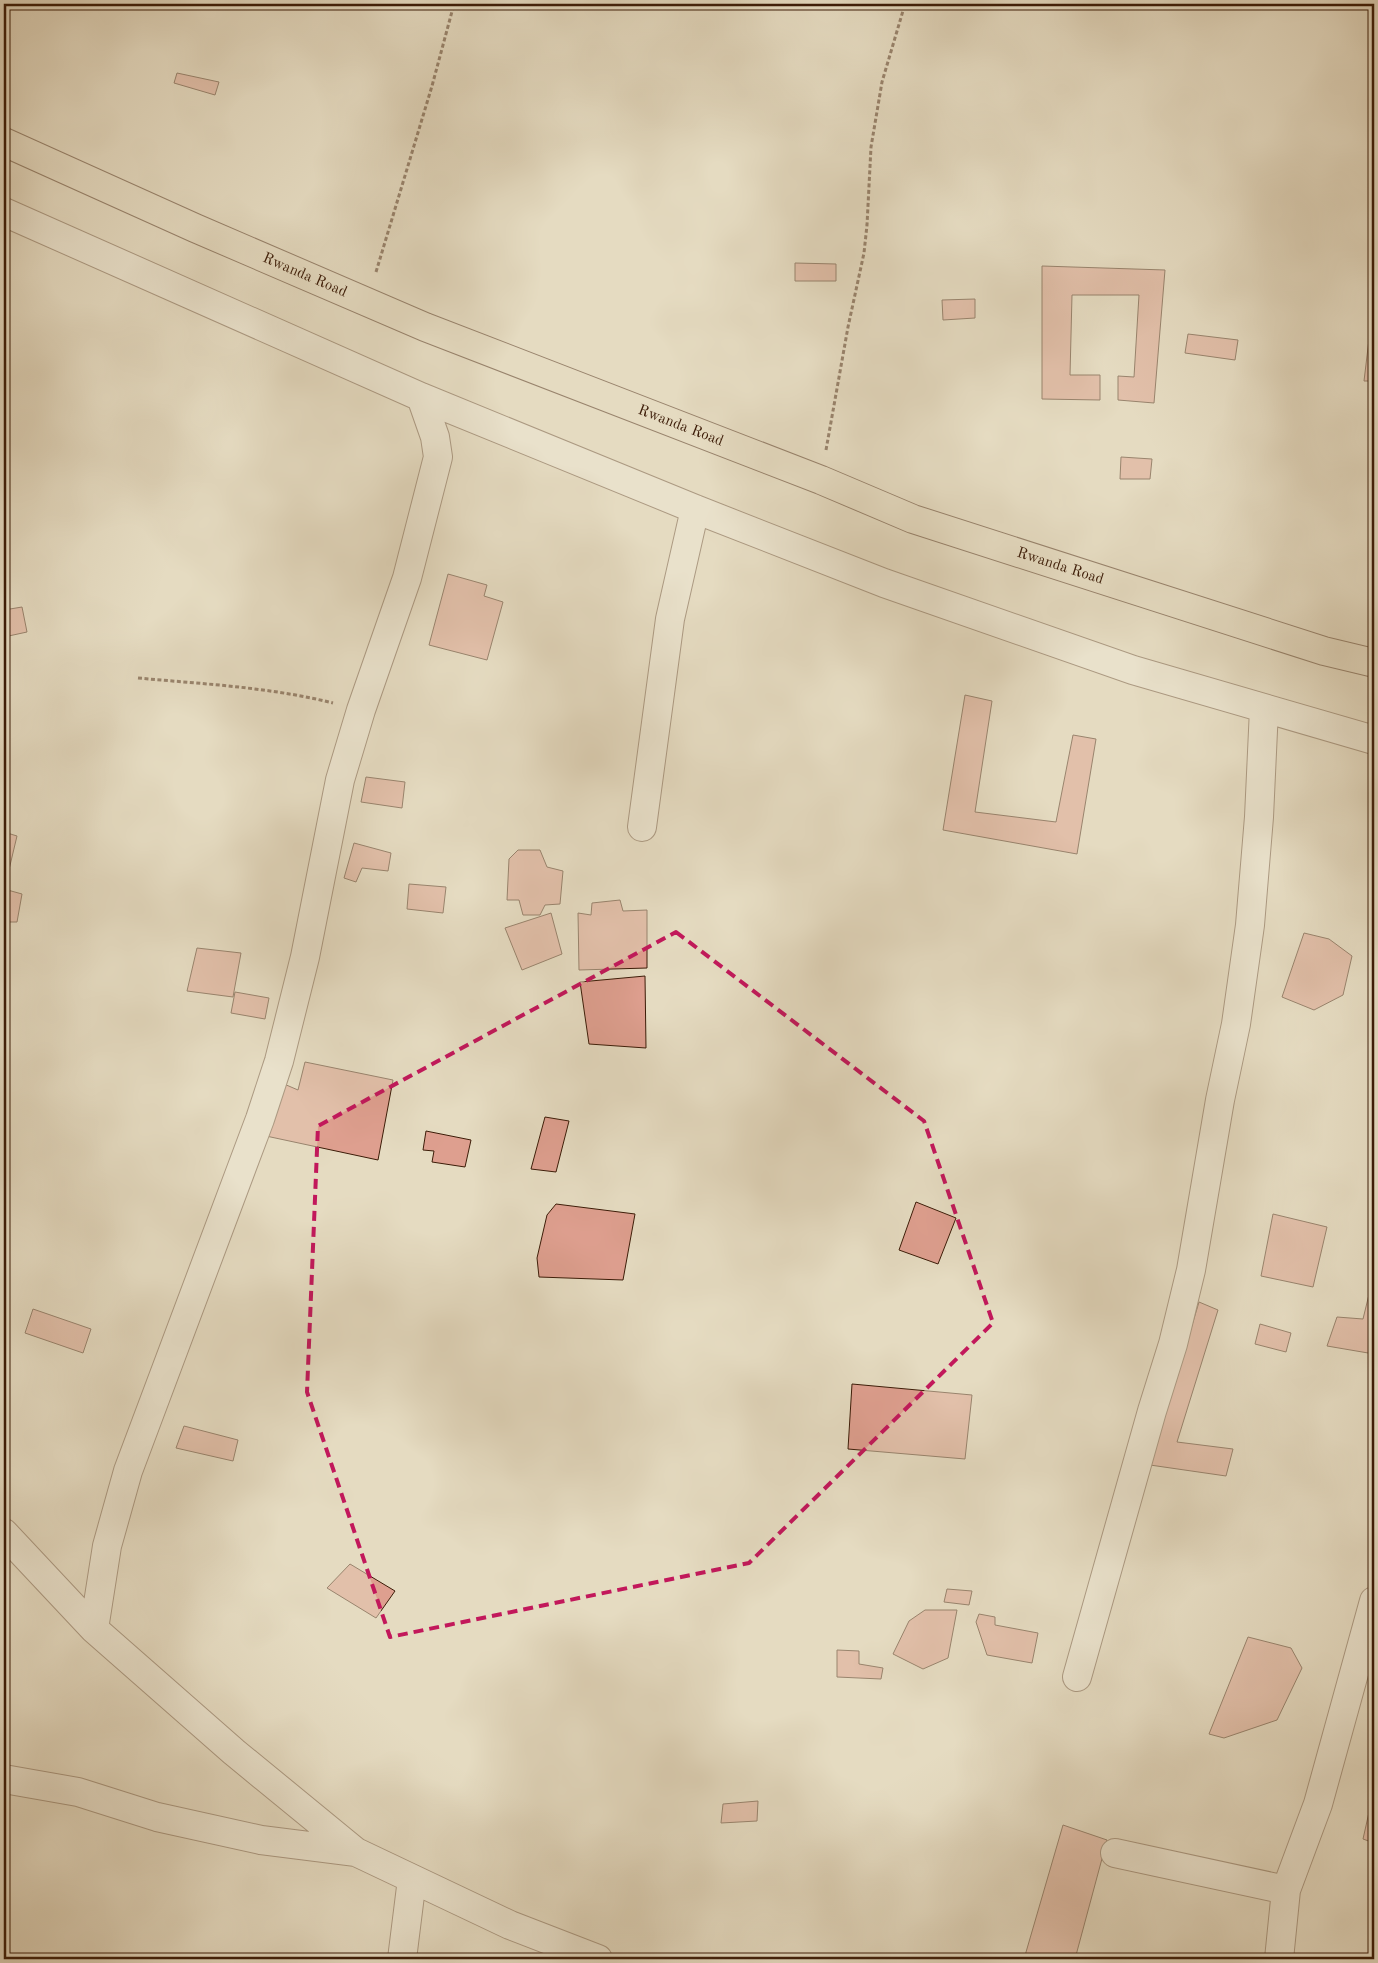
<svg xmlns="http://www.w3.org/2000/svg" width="1378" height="1963" font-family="'Old Standard TT',serif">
<rect width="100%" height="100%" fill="#e5dbc1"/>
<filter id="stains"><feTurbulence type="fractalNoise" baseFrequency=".004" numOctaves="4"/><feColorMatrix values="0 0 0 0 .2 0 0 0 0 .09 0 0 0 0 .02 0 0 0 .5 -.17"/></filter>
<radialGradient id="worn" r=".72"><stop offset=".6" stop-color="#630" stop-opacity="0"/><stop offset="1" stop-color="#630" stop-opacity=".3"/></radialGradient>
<path fill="#de9f8f" stroke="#3c1c08" d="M 177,73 L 219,82 L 215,95 L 174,83 Z
M 795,263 L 836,264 L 836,281 L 795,281 Z
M 1042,266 L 1165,270 L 1154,403 L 1118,400 L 1118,376 L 1134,377 L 1139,295 L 1072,295 L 1070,375 L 1100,375 L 1100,400 L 1042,399 Z
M 975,299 L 975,318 L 943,320 L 942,300 Z
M 1370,331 L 1374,331 L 1374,381 L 1364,381 Z
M 1188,334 L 1238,340 L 1235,360 L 1185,353 Z
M 1121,457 L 1152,459 L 1150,479 L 1120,479 Z
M 448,574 L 487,585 L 484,596 L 503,602 L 487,660 L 429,645 Z
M 22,607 L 27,632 L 4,637 L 4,610 Z
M 965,695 L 992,701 L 975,812 L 1056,822 L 1073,735 L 1096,739 L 1077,854 L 943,830 Z
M 366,777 L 405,782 L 402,808 L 361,802 Z
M 4,832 L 17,836 L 7,878 L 4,877 Z
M 354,843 L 391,853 L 388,871 L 362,868 L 356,882 L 344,878 Z
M 518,850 L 540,850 L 547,867 L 563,871 L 560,904 L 545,905 L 540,915 L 523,915 L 519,900 L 507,900 L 509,859 Z
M 409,884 L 446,887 L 443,913 L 407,909 Z
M 4,889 L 22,894 L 17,922 L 4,922 Z
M 620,900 L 623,911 L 647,910 L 647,968 L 579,970 L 578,913 L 591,915 L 592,903 Z
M 551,913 L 562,954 L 522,970 L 505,928 Z
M 1304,933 L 1329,939 L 1352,956 L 1343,995 L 1314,1010 L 1282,997 Z
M 197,948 L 241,953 L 233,997 L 187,991 Z
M 645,976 L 646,1048 L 589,1044 L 580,982 Z
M 235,992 L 269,998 L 265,1019 L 231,1013 Z
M 305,1062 L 393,1080 L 378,1160 L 266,1136 L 284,1084 L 298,1090 Z
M 545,1117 L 569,1121 L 556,1172 L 531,1169 Z
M 426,1131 L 471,1140 L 465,1167 L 432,1162 L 434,1151 L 423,1150 Z
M 916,1202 L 956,1218 L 938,1264 L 899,1250 Z
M 556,1204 L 635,1214 L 623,1280 L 539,1277 L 537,1258 L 547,1215 Z
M 1273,1214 L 1327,1227 L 1313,1287 L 1261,1276 Z
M 1374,1274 L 1374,1354 L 1327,1346 L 1337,1317 L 1363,1319 Z
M 1199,1302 L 1218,1310 L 1177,1442 L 1233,1449 L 1226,1476 L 1150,1465 Z
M 33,1309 L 91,1329 L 83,1353 L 25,1333 Z
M 1260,1324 L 1291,1333 L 1286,1352 L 1255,1344 Z
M 852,1384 L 972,1395 L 965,1459 L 848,1449 Z
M 184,1426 L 238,1440 L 233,1461 L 176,1448 Z
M 350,1564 L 395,1591 L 376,1618 L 327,1588 Z
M 947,1589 L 972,1591 L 969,1605 L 944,1602 Z
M 925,1610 L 957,1610 L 948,1658 L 923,1669 L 893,1654 L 909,1621 Z
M 979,1614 L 995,1617 L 995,1625 L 1038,1633 L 1032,1663 L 987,1655 L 976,1622 Z
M 1248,1637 L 1291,1648 L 1302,1668 L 1277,1720 L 1224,1738 L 1209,1734 Z
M 837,1650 L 859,1651 L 859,1664 L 883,1668 L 881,1679 L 837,1677 Z
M 1374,1790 L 1374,1843 L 1363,1839 Z
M 758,1801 L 757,1821 L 721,1823 L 723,1804 Z
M 1063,1825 L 1107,1840 L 1075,1959 L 1024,1959 Z"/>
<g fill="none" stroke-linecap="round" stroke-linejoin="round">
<defs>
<path id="minor" d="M 4,212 L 421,397 L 695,509 L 884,583 L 1133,670 L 1374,740
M 642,827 L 670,619 L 695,509
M 4,1533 L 94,1629 L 234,1752 L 356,1852 L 510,1925 L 598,1959
M 94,1629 L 107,1546 L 128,1471 L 260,1119 L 279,1061 L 305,957 L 340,780 L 361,710 L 407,578 L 438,457 L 435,437 L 421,397
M 1077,1677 L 1152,1411 L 1173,1344 L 1191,1270 L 1220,1100 L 1236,1024 L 1250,925 L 1259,817 L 1264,709
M 4,1779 L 78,1792 L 157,1817 L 261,1840 L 356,1852
M 1115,1853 L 1286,1890
M 402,1959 L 412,1879
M 1279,1959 L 1286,1890 L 1318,1804 L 1374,1601"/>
<g id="highway">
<path id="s1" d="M 4,142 L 195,228 L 425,327 L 821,480 L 913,519 L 1324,651 L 1374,663"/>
</g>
</defs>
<use href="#minor" stroke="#664c36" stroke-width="30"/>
<use href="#highway" stroke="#3c1c08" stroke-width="30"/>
<path stroke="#3c1c08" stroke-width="3" stroke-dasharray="4 2.5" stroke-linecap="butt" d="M 376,272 L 432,86 L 454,4
M 826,450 L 848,327 L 864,253 L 867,225 L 871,147 L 882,82 L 905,4
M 138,678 C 203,684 269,687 333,703"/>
<use href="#minor" stroke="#eee8d7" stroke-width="28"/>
<use href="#highway" stroke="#e5dbc1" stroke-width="28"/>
</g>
<path d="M0 0H1378V1963H0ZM 676,932 L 924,1121 L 993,1323 L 749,1563 L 390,1637 L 307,1392 L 318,1126 Z" fill="#e5dbc1" fill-opacity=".55" fill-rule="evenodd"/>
<path fill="none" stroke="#c2185b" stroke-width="4" stroke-dasharray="10 6" stroke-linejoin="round" d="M 676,932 L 924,1121 L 993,1323 L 749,1563 L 390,1637 L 307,1392 L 318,1126 Z"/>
<g text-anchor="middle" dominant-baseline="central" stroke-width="4" stroke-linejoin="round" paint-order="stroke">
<g font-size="15" fill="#3c1c08" stroke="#eee8d7">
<text stroke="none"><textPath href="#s1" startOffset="329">Rwanda Road</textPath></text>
<text stroke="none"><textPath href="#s1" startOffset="734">Rwanda Road</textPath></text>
<text stroke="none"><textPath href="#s1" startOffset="1139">Rwanda Road</textPath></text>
</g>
</g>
<rect width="1378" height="1963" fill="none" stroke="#e5dbc1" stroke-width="20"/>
<rect x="5" y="5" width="1368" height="1953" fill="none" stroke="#3c1c08" stroke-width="2.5"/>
<rect x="10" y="10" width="1358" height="1943" fill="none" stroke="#3c1c08"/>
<rect width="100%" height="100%" filter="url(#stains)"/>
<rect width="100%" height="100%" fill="url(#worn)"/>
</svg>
